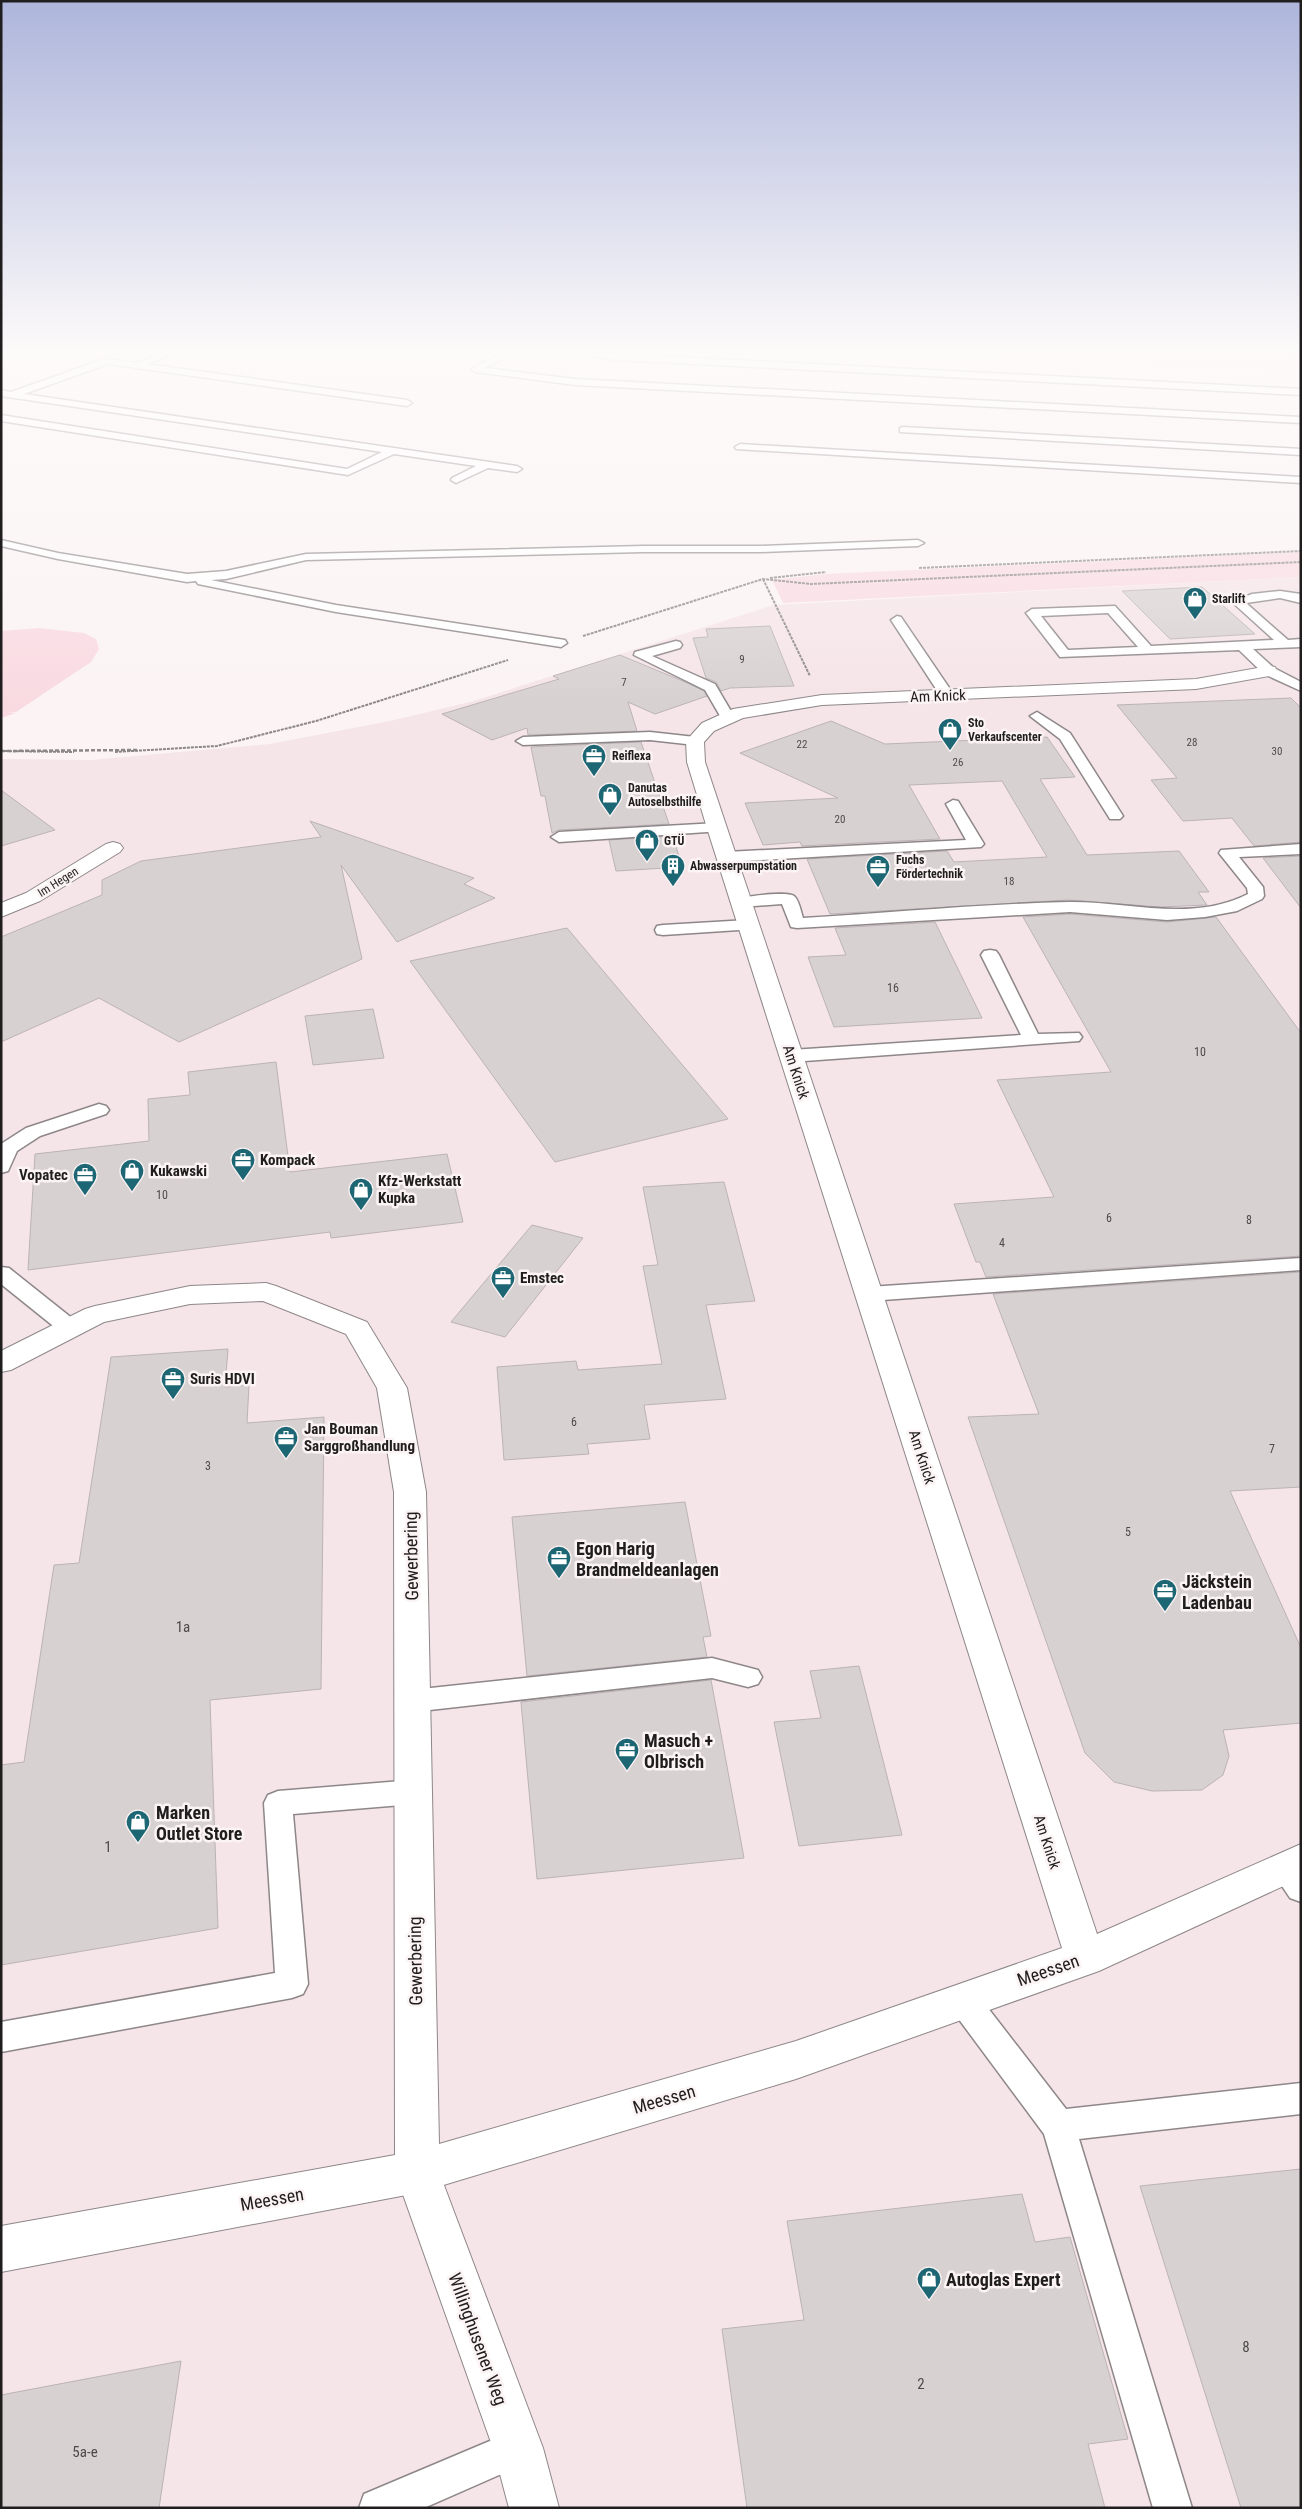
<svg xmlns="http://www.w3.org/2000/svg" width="1302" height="2509" font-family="'Roboto Condensed',sans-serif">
<rect width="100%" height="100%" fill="#fbf3f4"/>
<path fill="#f5e4e8" d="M 1301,577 L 1301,2508 L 1,2508 L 1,759 L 91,760 L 270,744 L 390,721 L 474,701 L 773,605 Z"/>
<path fill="#f9dae1" d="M 904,351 L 1301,351 L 1301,370 Z
M 1301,552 L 1301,577 L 783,603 L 772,580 L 826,574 Z
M 40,628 L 84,633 L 96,639 L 99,649 L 91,662 L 16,712 L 8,712 L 16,713 L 1,718 L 1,631 Z"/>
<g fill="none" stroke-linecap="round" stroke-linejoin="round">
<path stroke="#f5b7c7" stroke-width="5" d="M 1292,351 L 1301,363"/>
</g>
<path fill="#d8d1d2" stroke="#bbb3b5" d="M 1202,587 L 1255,634 L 1170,639 L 1122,591 Z
M 770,626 L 794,686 L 730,688 L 721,691 L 716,682 L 706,678 L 693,638 L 708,637 L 706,629 Z
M 620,655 L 685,682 L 704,691 L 707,696 L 655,714 L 628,702 L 637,731 L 528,735 L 527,728 L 492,740 L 442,714 L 559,679 L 553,676 Z
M 1291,698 L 1301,708 L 1301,842 L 1254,846 L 1232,818 L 1183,821 L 1151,780 L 1177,778 L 1117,705 Z
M 831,721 L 885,744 L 1047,737 L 1075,777 L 1040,779 L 1087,855 L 1179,851 L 1209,892 L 1198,892 L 1207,905 L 1159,907 L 1068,900 L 830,914 L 807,859 L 947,851 L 954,862 L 1047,857 L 1002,781 L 909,785 L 940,839 L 802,846 L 800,842 L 763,845 L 745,803 L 838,798 L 740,753 Z
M 641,742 L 669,824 L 559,830 L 552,833 L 545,796 L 541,796 L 531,747 Z
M 1,790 L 55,830 L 1,846 Z
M 310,821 L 474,878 L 464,884 L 495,898 L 397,942 L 341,865 L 362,959 L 179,1042 L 99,998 L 1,1042 L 1,937 L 102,895 L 102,880 L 141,861 L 321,837 Z
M 673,836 L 682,867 L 616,871 L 609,840 Z
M 1301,856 L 1301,908 L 1263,858 Z
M 1070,914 L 1167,922 L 1216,917 L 1301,1033 L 1301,1256 L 986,1277 L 980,1262 L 976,1262 L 954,1204 L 1054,1197 L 997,1080 L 1111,1072 L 1023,917 Z
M 935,922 L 982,1018 L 834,1027 L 808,957 L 846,955 L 835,928 Z
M 567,928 L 728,1119 L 555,1162 L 410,961 Z
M 373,1009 L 384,1058 L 313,1065 L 305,1016 Z
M 276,1062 L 290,1172 L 447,1154 L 463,1222 L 331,1238 L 330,1232 L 28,1270 L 35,1154 L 149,1141 L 148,1099 L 190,1095 L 188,1072 Z
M 724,1182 L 755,1301 L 706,1305 L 726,1399 L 644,1405 L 650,1439 L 587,1444 L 589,1454 L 504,1460 L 497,1367 L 576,1361 L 578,1370 L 662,1364 L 643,1266 L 658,1265 L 643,1187 Z
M 532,1225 L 583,1238 L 505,1337 L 451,1322 Z
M 1301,1272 L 1301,1487 L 1230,1491 L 1301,1648 L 1301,1723 L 1223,1730 L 1229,1756 L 1223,1775 L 1202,1790 L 1152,1791 L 1114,1782 L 1085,1753 L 968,1417 L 1039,1414 L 993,1294 Z
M 228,1349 L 225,1387 L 249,1385 L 247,1423 L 324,1417 L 321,1689 L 210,1700 L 218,1928 L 1,1965 L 1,1765 L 24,1762 L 54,1565 L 79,1563 L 111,1357 Z
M 685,1502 L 711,1636 L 703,1637 L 707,1657 L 527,1676 L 512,1517 Z
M 859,1666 L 902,1835 L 799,1846 L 774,1722 L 821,1718 L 810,1671 Z
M 711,1680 L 744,1858 L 537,1879 L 521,1702 Z
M 1301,2169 L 1301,2508 L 1241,2508 L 1140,2186 Z
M 1022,2194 L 1035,2242 L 1070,2237 L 1128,2439 L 1088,2444 L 1105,2508 L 747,2508 L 722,2329 L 804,2320 L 787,2221 Z
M 181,2361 L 159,2508 L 1,2508 L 1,2395 Z"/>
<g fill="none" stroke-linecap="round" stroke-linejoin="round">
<defs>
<path id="service" d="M 1,351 L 8,351 L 1,355 Z
M 167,351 L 180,351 L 147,364 L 407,400 L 412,403 L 407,406 L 108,364 L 24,394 L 517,466 L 522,469 L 517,472 L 488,468 L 456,483 L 451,480 L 452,478 L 476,466 L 394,454 L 348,475 L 1,421 L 1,415 L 347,469 L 382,452 L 1,396 L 1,390 L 11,392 L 104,359 L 137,363 Z
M 506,351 L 518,351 L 485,368 L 575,379 L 1301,417 L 1301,423 L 575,385 L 475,372 L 471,369 Z
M 561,351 L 1301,389 L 1301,395 L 617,360 Z
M 903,427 L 1301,449 L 1301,455 L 900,432 L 900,428 Z
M 740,444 L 1301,477 L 1301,483 L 736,449 L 735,447 Z
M 1,540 L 58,553 L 187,574 L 226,571 L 306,554 L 643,546 L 760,546 L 918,540 L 924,543 L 918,546 L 760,552 L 643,552 L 306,560 L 226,579 L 211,580 L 336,605 L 565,640 L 567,643 L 561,647 L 336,612 L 198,584 L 196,581 L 187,582 L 58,559 L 1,546 Z
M 1280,591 L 1301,594 L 1301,603 L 1280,598 L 1246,603 L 1288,640 L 1301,639 L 1301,647 L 1253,649 L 1274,668 L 1301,682 L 1301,691 L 1264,674 L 1239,650 L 1060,657 L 1026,613 L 1032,609 L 1115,606 L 1151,646 L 1274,640 L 1232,602 L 1252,594 ZM 1108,613 L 1138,647 L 1068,650 L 1041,616 Z
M 897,616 L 901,617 L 954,695 L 952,698 L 947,699 L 940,695 L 891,620 Z
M 676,641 L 680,642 L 682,645 L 680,648 L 652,656 L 715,684 L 735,718 L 733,721 L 723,721 L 705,690 L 634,655 L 635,652 Z
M 1037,712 L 1070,733 L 1123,816 L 1120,819 L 1110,819 L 1060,739 L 1030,716 Z
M 650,732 L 695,737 L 702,741 L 695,745 L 650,740 L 523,745 L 516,741 L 523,737 Z
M 953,800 L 958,801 L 984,844 L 981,847 L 726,862 L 718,857 L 726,852 L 966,840 L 946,804 Z
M 717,823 L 722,825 L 725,828 L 722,831 L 559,842 L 551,837 L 559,832 Z
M 1301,844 L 1301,854 L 1239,857 L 1263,887 L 1264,896 L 1262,899 L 1237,911 L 1205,917 L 1167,920 L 1070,912 L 797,928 L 791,927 L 782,904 L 741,907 L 733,902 C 737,896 788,891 794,896 C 799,900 801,912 803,918 C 891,913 980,904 1068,902 C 1128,901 1191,923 1248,894 L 1247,888 L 1219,853 L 1221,850 Z
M 748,920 L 754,921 L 756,925 L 754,929 L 663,935 L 657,934 L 655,930 L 657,926 L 663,925 Z
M 990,950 L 996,951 L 999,955 L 1038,1034 L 1079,1033 L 1082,1037 L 1079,1041 L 791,1062 L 784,1060 L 782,1056 L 784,1052 L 791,1050 L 1021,1035 L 981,955 L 984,951 Z
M 99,1104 L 106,1106 L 109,1110 L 106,1114 L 40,1136 L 17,1151 L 8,1171 L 1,1173 L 1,1144 L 26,1128 Z
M 1301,1258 L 1301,1270 L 869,1301 L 861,1299 L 858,1294 L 861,1289 L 869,1287 Z
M 1,1267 L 9,1268 L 78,1323 L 81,1328 L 78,1333 L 70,1335 L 62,1333 L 1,1284 Z
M 712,1658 L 758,1670 L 762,1677 L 758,1684 L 748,1687 L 712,1678 L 412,1712 L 402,1709 L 398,1701 L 402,1693 L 412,1690 Z
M 414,1780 L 424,1784 L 428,1792 L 424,1800 L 414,1804 L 293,1814 L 308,1984 L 303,1994 L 292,1998 L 1,2052 L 1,2022 L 275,1973 L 264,1803 L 268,1795 L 278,1791 Z
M 1285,1855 C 1302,1863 1301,1881 1301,1902 L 1290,1898 L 1270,1868 L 1274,1859 Z
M 963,1986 L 974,1990 L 1066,2109 L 1301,2083 L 1301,2114 L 1079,2139 L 1192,2508 L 1153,2508 L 1044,2134 L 952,2010 L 947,2000 L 952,1990 Z
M 518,2429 L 531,2435 L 537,2448 L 531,2461 L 424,2508 L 359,2508 L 364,2494 Z"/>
<path id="minor" d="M 1269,666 L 1275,667 L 1277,671 L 1275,675 L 1196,689 L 822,705 L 743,718 L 714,731 L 704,742 L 705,762 L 727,828 L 1097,1934 L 1301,1844 L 1301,1878 L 1099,1971 L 796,2079 L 417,2193 L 1,2272 L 1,2226 L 395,2155 L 394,1492 L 377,1388 L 346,1334 L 263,1301 L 190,1304 L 104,1322 L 11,1370 L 1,1372 L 1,1351 L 85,1309 L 95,1306 L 190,1286 L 266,1283 L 276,1286 L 367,1322 L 407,1388 L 426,1492 L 439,2144 L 796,2041 L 1062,1948 L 707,828 L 687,762 L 686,741 L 702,723 L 733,709 L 822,695 L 1196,679 Z
M 113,842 L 120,844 L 123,848 L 120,852 L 40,901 L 1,917 L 1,903 L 26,893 L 106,844 Z"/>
<path id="tertiary" d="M 417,2151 L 433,2157 L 439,2172 L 543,2448 L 559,2508 L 509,2508 L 493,2448 L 395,2172 L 401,2157 Z"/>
</defs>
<use href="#service" stroke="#8e8789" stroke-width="3"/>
<use href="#minor" stroke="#8e8789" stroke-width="2"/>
<use href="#tertiary" stroke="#8e8789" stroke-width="2"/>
<path stroke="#8b8687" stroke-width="2" stroke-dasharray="3 1" stroke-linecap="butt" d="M 919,568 L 1301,551
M 770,578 L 826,572
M 763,579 L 810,676
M 583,636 L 763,579 L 811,584 L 1301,562
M 1,751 L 74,752
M 115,752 L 217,746 L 316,721 L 508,660"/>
<path stroke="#8b8687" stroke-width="2.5" stroke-dasharray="4 2" stroke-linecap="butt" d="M 1,751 L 137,750"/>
<use href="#service" fill="#fff" fill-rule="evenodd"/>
<use href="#minor" fill="#fff" fill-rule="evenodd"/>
<use href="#tertiary" fill="#fff" fill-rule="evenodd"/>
</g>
<linearGradient id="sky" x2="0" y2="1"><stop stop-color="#adb5db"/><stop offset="0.5" stop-color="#fdfafa"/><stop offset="1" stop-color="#fdfafa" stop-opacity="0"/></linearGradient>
<rect width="1302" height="703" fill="url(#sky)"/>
<defs>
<symbol id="shop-pin" viewBox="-11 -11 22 30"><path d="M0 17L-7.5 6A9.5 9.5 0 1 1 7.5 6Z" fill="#1d6673" stroke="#fbf3f4"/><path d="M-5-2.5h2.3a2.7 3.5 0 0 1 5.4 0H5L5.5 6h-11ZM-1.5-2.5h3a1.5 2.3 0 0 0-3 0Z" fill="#fff"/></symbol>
<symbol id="office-pin" viewBox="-11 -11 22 30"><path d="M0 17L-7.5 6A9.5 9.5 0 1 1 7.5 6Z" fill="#1d6673" stroke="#fbf3f4"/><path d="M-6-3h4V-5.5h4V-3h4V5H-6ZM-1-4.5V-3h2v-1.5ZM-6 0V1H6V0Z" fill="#fff"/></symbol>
<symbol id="building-pin" viewBox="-11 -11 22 30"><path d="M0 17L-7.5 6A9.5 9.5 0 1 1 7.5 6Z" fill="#1d6673" stroke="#fbf3f4"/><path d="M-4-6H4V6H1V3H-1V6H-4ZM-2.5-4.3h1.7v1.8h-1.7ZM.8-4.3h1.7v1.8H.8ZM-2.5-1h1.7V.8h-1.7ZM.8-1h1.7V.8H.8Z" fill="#fff"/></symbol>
</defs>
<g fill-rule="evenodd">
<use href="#shop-pin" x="1181" y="585" width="28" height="38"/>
<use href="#shop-pin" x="936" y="716" width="28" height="38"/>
<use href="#office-pin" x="580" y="742" width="28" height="38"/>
<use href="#shop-pin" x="596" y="781" width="28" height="38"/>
<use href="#shop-pin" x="633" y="827" width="28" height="38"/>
<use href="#building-pin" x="659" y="852" width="28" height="38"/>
<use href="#office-pin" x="864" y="853" width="28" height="38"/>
<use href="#office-pin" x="229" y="1146" width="28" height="38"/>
<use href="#shop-pin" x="118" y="1157" width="28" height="38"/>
<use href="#office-pin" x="71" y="1161" width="28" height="38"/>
<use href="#shop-pin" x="347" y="1176" width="28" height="38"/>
<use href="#office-pin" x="489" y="1264" width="28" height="38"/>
<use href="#office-pin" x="159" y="1365" width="28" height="38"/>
<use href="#office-pin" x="272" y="1424" width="28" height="38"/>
<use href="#office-pin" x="545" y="1544" width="28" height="38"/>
<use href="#office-pin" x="1151" y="1577" width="28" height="38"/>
<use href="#office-pin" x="613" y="1736" width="28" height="38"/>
<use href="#shop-pin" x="124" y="1808" width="28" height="38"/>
<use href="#shop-pin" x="915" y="2265" width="28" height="38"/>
</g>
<g text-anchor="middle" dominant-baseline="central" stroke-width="5" stroke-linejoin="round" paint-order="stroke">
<g font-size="11" fill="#4e4a4b">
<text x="742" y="659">9</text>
<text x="624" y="682">7</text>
<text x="1192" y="742">28</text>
<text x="802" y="744">22</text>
<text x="1277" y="751">30</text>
<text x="958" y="762">26</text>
<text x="840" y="819">20</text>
<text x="1009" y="881">18</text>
</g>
<g font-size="12" font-weight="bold" fill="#201d1e" stroke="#fbf3f4" text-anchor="start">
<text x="1212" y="599">Starlift</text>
<text x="968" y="723">Sto<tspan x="968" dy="14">Verkaufscenter</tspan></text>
<text x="612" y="756">Reiflexa</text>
<text x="628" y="788">Danutas<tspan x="628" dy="14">Autoselbsthilfe</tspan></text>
<text x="664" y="841">GTÜ</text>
<text x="896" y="860">Fuchs<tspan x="896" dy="14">Fördertechnik</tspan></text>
<text x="690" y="866">Abwasserpumpstation</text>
</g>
<g font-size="12" fill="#201d1e" stroke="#fbf3f4">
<text transform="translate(58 882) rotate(-32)">Im Hegen</text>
</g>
<g font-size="12" fill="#4e4a4b">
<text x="893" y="988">16</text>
<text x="1200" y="1052">10</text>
<text x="162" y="1195">10</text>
<text x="1109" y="1218">6</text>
<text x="1249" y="1220">8</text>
<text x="1002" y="1243">4</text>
<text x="574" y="1422">6</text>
<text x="1272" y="1449">7</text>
<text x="208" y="1466">3</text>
<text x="1128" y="1532">5</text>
</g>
<g font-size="15" fill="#201d1e" stroke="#fbf3f4">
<text transform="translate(938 696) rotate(-2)">Am Knick</text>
<text transform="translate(796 1072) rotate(72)">Am Knick</text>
<text transform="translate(922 1457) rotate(72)">Am Knick</text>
<text transform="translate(1047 1842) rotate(72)">Am Knick</text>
</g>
<g font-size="15" font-weight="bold" fill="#201d1e" stroke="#fbf3f4" text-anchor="start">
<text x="260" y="1160">Kompack</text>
<text x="150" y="1171">Kukawski</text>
<text x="68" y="1175" text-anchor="end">Vopatec</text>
<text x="378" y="1181">Kfz-Werkstatt<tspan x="378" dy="17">Kupka</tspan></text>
<text x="520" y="1278">Emstec</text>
<text x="190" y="1379">Suris HDVI</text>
<text x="304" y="1429">Jan Bouman<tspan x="304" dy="17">Sarggroßhandlung</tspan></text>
</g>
<g font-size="15" fill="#4e4a4b">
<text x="183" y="1627">1a</text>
<text x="108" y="1847">1</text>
<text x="1246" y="2347">8</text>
<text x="921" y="2384">2</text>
<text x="85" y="2452">5a-e</text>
</g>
<g font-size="18" font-weight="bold" fill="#201d1e" stroke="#fbf3f4" text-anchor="start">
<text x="576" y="1548">Egon Harig<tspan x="576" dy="21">Brandmeldeanlagen</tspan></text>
<text x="1182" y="1581">Jäckstein<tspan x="1182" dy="21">Ladenbau</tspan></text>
<text x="644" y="1740">Masuch +<tspan x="644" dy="21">Olbrisch</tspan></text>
<text x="156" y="1812">Marken<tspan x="156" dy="21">Outlet Store</tspan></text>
<text x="946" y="2279">Autoglas Expert</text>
</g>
<g font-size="18" fill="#201d1e" stroke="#fbf3f4">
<text transform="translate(411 1556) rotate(-91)">Gewerbering</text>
<text transform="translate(415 1961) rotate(-91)">Gewerbering</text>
<text transform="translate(1048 1970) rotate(-19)">Meessen</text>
<text transform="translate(664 2099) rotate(-16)">Meessen</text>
<text transform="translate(272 2199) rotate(-10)">Meessen</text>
<text transform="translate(478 2339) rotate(70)">Willinghusener Weg</text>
</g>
</g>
<rect width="1302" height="2509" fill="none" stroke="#201d1e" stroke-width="5"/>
</svg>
